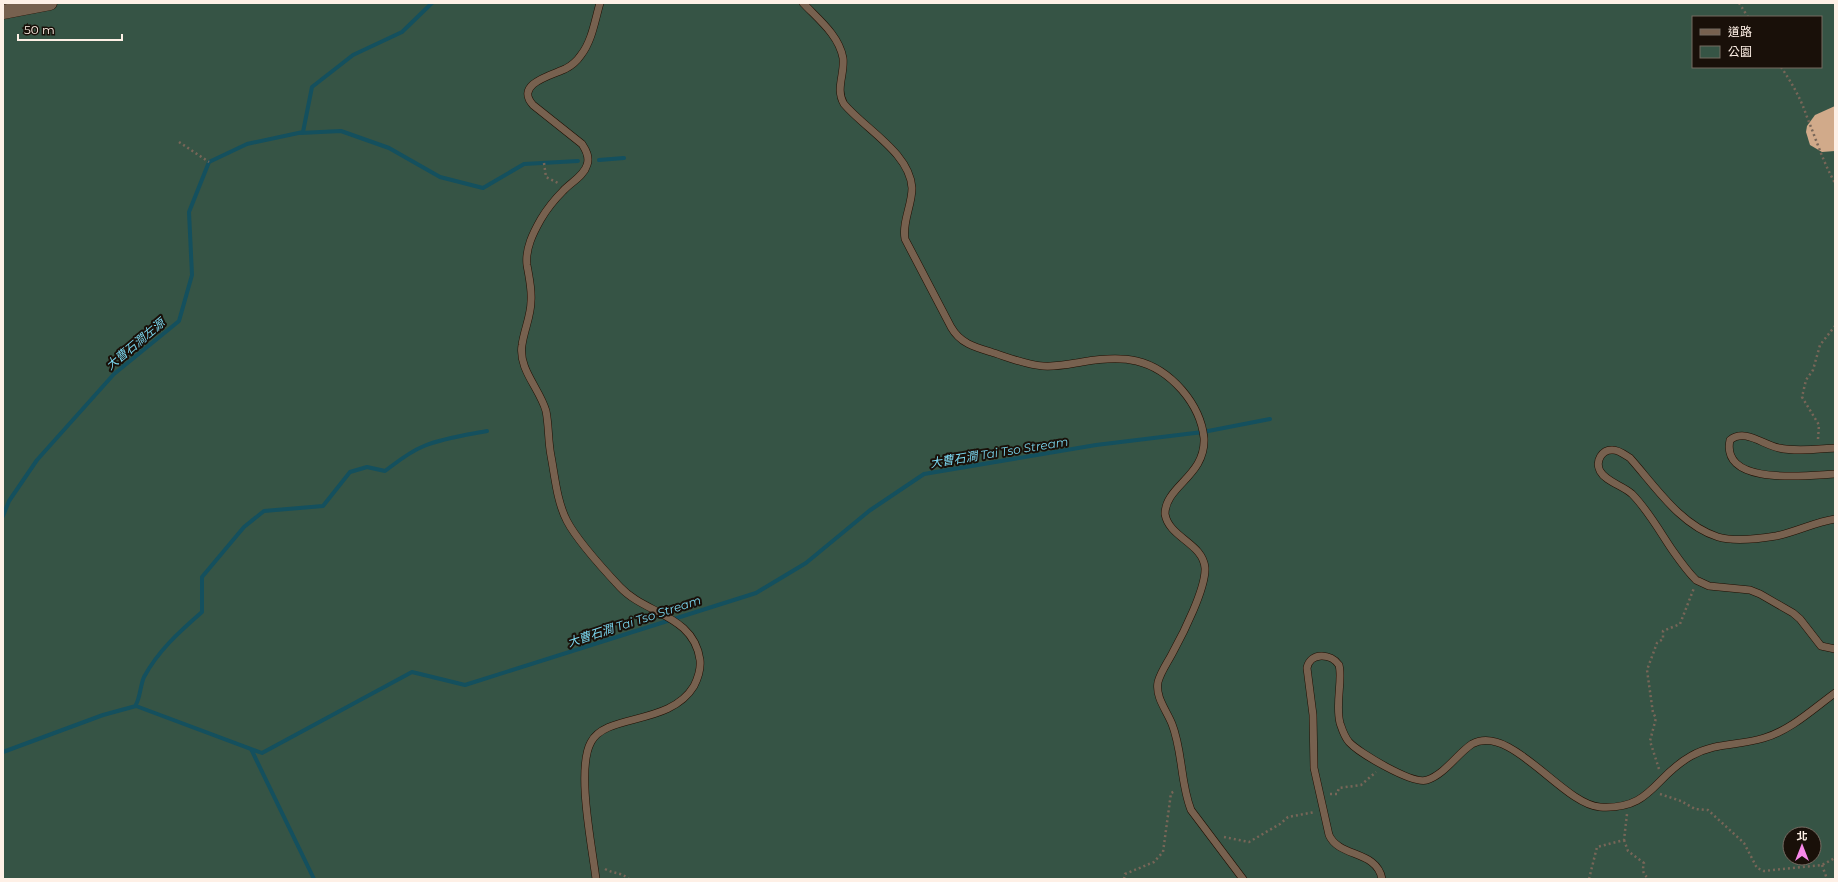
<svg xmlns="http://www.w3.org/2000/svg" width="1838" height="882" font-family="Montserrat,'Noto Sans TC',sans-serif">
<rect width="100%" height="100%" fill="#382514"/>
<path fill="#365445" fill-rule="evenodd" d="M 3,3 L 1835,3 L 1835,879 L 3,879 ZM 1693,17 L 1821,17 L 1821,67 L 1693,67 ZM 1790,834 L 1814,834 L 1814,858 L 1790,858 Z"/>
<g fill="none" stroke-linecap="round" stroke-linejoin="round">
<path stroke="#14505e" stroke-width="4" d="M 300,133 L 341,131 L 389,148 L 440,177 L 483,188 L 524,164 L 578,161
M 599,160 L 624,158
M 3,516 L 9,501 L 37,460 L 114,374 L 179,321 L 192,275 L 189,212 L 209,162 L 247,144 L 303,132 L 312,87 L 353,55 L 402,32 L 432,3
M 135,706 C 140,700 140,686 144,677 C 158,651 179,632 202,612 L 202,577 L 244,527 L 264,511 L 323,506 L 350,472 L 367,467 L 385,471 C 397,462 409,452 424,446 C 443,438 466,435 487,431
M 251,749 L 314,879
M 3,752 L 103,715 L 136,706 L 262,753 L 412,672 L 465,685 L 756,593 L 806,563 L 869,511 L 924,474 L 1096,445 L 1203,432 L 1270,419"/>
</g>
<path fill="#d1aa8a" d="M 1835,106 L 1835,151 L 1822,152 L 1810,145 L 1806,132 L 1807,126 L 1815,115 Z"/>
<g fill="none" stroke-linecap="round" stroke-linejoin="round">
<defs>
<path id="lane" d="M 803,3 C 818,19 839,35 843,58 C 845,74 835,89 844,104 C 865,129 910,153 912,188 C 912,205 902,222 905,239 L 951,327 C 960,343 974,347 991,352 C 1007,357 1026,365 1043,366 C 1057,367 1070,364 1082,362 C 1123,355 1153,357 1182,390 C 1194,404 1202,419 1204,438 C 1206,476 1165,486 1165,514 C 1169,538 1203,543 1205,568 C 1206,588 1183,634 1173,652 C 1168,662 1161,671 1158,682 C 1155,697 1167,711 1172,724 C 1183,752 1180,782 1191,810 L 1243,879
M 1835,448 C 1817,449 1797,452 1779,448 C 1763,445 1745,428 1730,440 C 1720,487 1809,475 1835,474
M 1835,519 C 1815,522 1796,532 1776,536 C 1758,539 1735,542 1718,537 C 1680,525 1655,486 1630,458 C 1625,455 1619,450 1613,450 C 1602,449 1595,461 1600,471 C 1606,482 1622,485 1632,494 C 1648,510 1660,532 1673,551 C 1680,561 1687,571 1696,580 L 1709,586 L 1750,590 L 1760,594 L 1793,613 L 1800,619 L 1821,646 L 1835,649
M 596,879 C 592,846 576,769 591,742 C 606,713 670,726 694,686 C 698,678 701,669 700,660 C 694,615 645,614 620,587 C 605,571 577,540 567,521 C 557,502 555,477 551,456 C 548,441 549,426 546,411 C 540,389 518,369 522,345 C 524,330 531,316 531,301 C 532,289 529,277 527,265 C 525,249 533,233 541,219 C 547,209 555,199 563,191 C 570,183 584,176 587,165 C 590,157 586,150 582,144 L 533,105 C 514,84 552,75 565,69 C 571,66 577,61 581,55 C 592,41 595,20 600,3
M 1382,879 C 1377,850 1339,858 1329,835 L 1314,768 L 1313,715 L 1307,668 C 1310,652 1331,653 1339,665 C 1343,679 1335,704 1340,723 C 1342,729 1344,736 1349,742 C 1359,753 1413,785 1427,780 C 1445,774 1457,754 1472,744 C 1511,723 1562,804 1600,807 C 1652,810 1653,777 1691,756 C 1716,742 1739,746 1764,738 C 1791,730 1813,709 1835,693"/>
<path id="street" d="M 3,12 L 50,3"/>
</defs>
<use href="#lane" stroke="#1f0d01" stroke-width="8"/>
<use href="#street" stroke="#1f0d01" stroke-width="15"/>
<path stroke="#786658" stroke-width="2.5" stroke-dasharray="2 3" stroke-linecap="butt" d="M 1739,3 L 1748,17
M 1781,67 C 1792,83 1801,99 1807,117 C 1816,139 1823,162 1835,183
M 179,142 L 209,162
M 544,163 L 546,177 L 558,183
M 1818,439 L 1819,425 L 1802,397 L 1806,380 L 1813,370 L 1820,345 L 1835,326
M 1659,769 L 1650,741 L 1656,718 L 1653,713 L 1647,670 L 1657,643 L 1663,639 L 1663,631 L 1680,624 L 1694,588
M 1330,794 L 1337,794 L 1339,788 L 1361,785 L 1376,772
M 1660,794 L 1681,801 L 1695,809 L 1708,810 L 1744,843 L 1757,868 L 1764,871 L 1822,865 L 1835,858
M 1224,837 L 1249,842 L 1280,824 L 1288,817 L 1315,812
M 1624,840 L 1628,851 L 1644,863 C 1642,871 1643,874 1649,879
M 1822,865 L 1827,879
M 605,869 C 614,874 621,872 629,879
M 1124,879 L 1125,874 L 1154,862 L 1163,852 L 1171,793 L 1175,791
M 1589,879 L 1597,847 L 1624,840 L 1627,814"/>
<use href="#lane" stroke="#77614f" stroke-width="7"/>
<use href="#street" stroke="#77614f" stroke-width="14"/>
</g>
<g text-anchor="middle" dominant-baseline="central" stroke-width="4" stroke-linejoin="round" paint-order="stroke">
<g font-size="12" font-style="italic" fill="#7ad5ed" stroke="#191009">
<text transform="translate(135 344) rotate(-40)">大曹石澗左源</text>
<text transform="translate(999 452) rotate(-9)">大曹石澗 Tai Tso Stream</text>
<text transform="translate(634 621) rotate(-18)">大曹石澗 Tai Tso Stream</text>
</g>
</g>
<rect width="1838" height="882" fill="none" stroke="#fef0e6" stroke-width="8"/>
<rect x="1692" y="16" width="130" height="52" fill="#191009" stroke="#756a61"/>
<rect x="1700" y="29" width="20" height="6" fill="#77614f" stroke="#756a61"/>
<text x="1728" y="36" font-size="12" fill="#fef0e6">道路</text>
<rect x="1700" y="46" width="20" height="12" fill="#365445" stroke="#756a61"/>
<text x="1728" y="56" font-size="12" fill="#fef0e6">公園</text>
<g transform="translate(1802 846)"><circle r="19" fill="#191009" stroke="#756a61"/>
<path d="M0-3L7 15L0 10L-7 15Z" fill="#f888ea"/>
<text y="-6" font-size="11" font-weight="bold" text-anchor="middle" fill="#fef0e6">北</text>
</g>
<path d="M18 34v6h104v-6" fill="none" stroke="#fef0e6" stroke-width="2"/>
<text x="24" y="34" font-size="12" fill="#fef0e6" stroke="#191009" stroke-width="3" paint-order="stroke">50 m</text>
</svg>
